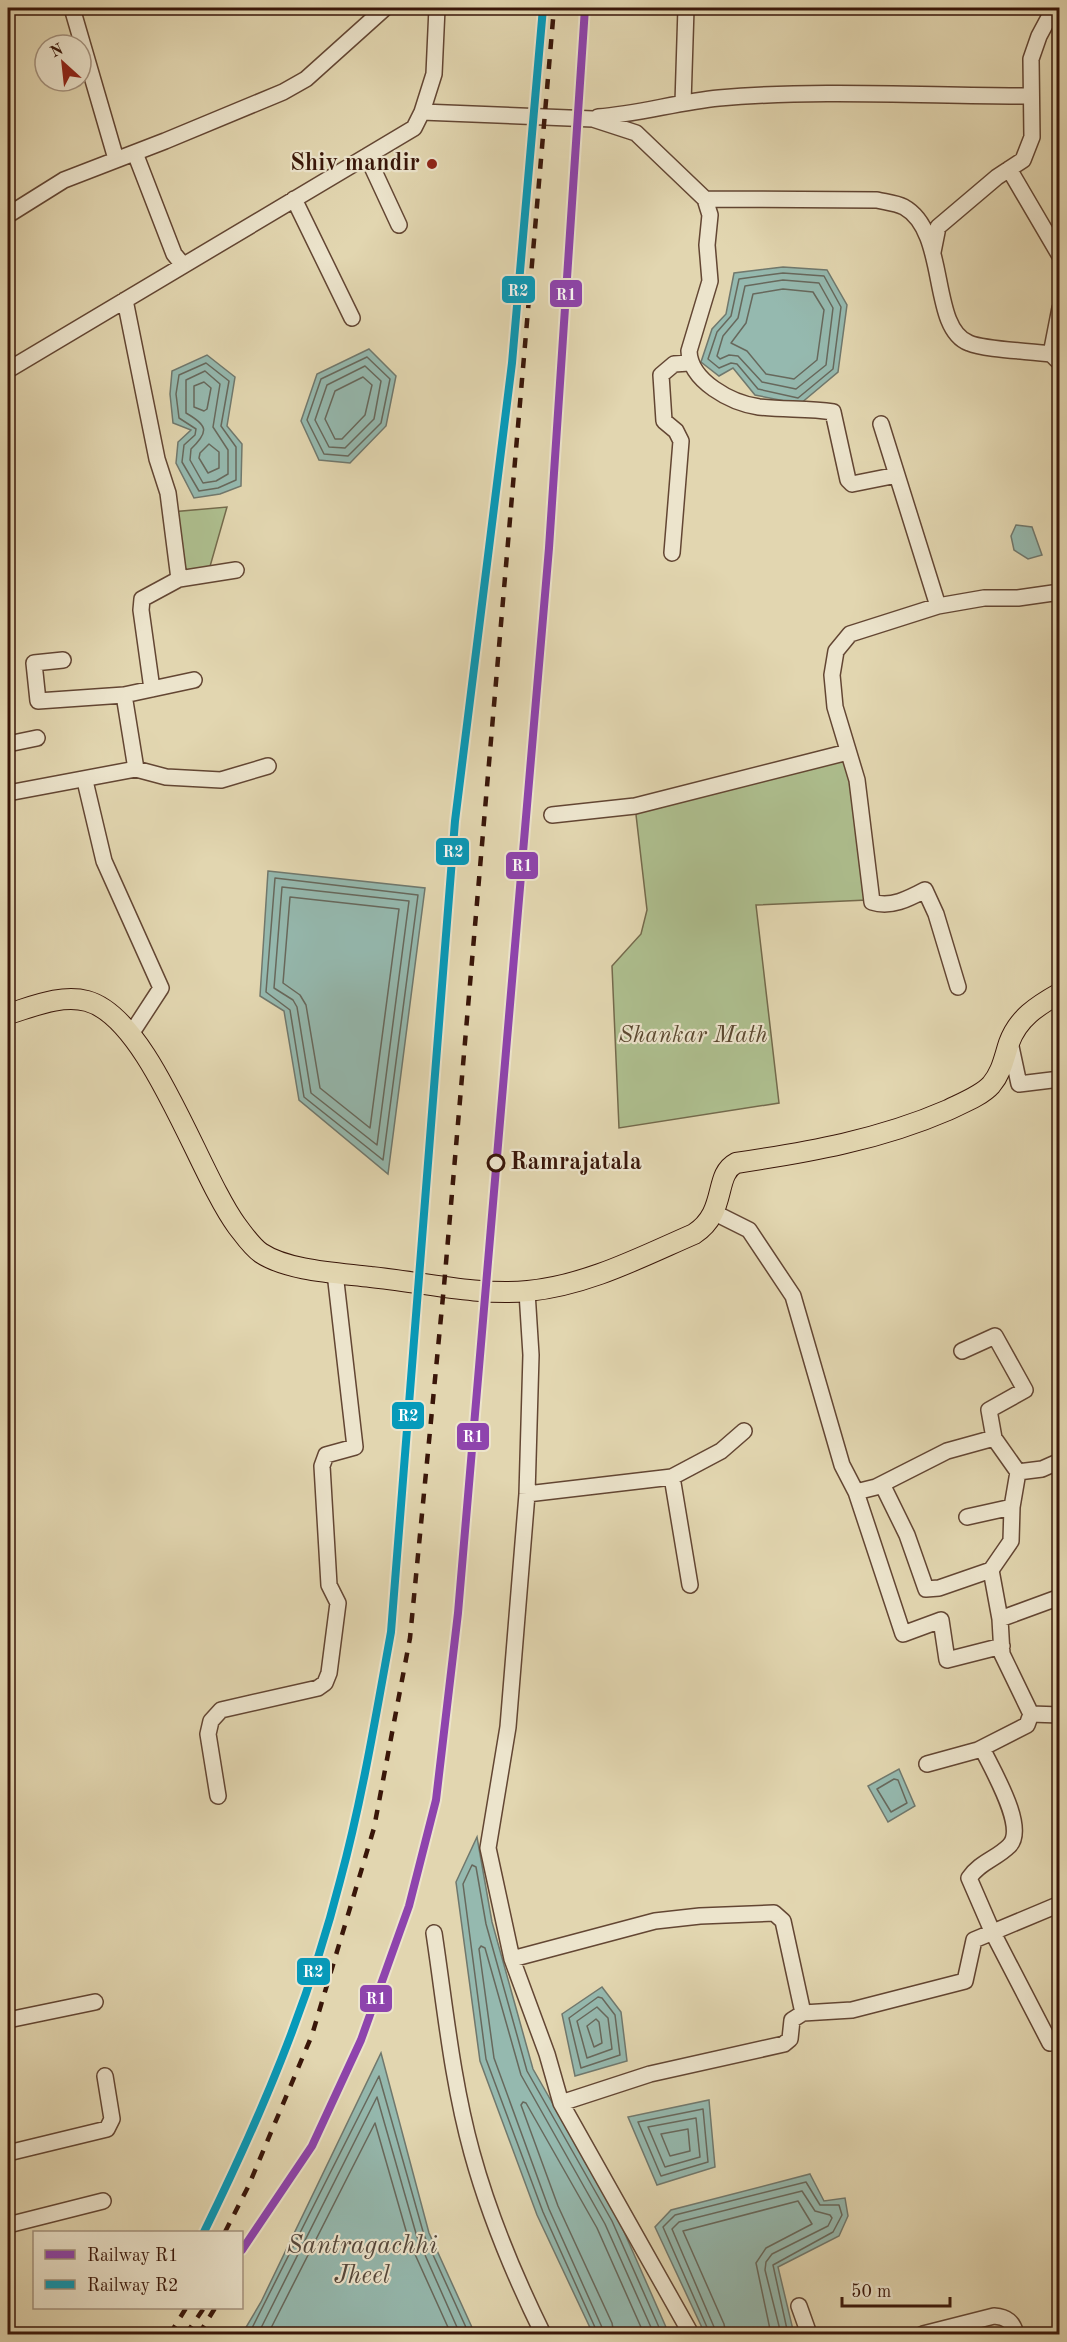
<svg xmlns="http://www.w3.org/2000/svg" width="1067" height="2342" font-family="'Old Standard TT',serif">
<rect width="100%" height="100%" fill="#e2d6b0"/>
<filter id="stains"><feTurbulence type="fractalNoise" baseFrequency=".00333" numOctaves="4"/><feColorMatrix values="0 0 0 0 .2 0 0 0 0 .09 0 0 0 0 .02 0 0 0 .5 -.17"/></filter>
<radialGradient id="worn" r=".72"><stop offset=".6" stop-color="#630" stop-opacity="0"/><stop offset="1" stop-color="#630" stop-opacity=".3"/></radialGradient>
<path fill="#aebf8f" stroke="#746a4c" stroke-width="1.5" d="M 227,507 L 209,570 L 181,577 L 171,512 Z
M 846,755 L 867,900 L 756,905 L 779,1103 L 619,1128 L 612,966 L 641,934 L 647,910 L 635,806 Z"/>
<path fill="#95b9af" stroke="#70786d" stroke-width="1.5" d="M 783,267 L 827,270 L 847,305 L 838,372 L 800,404 L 755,395 L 733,368 L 719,376 L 701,362 L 712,329 L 726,314 L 734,273 Z
M 369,349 L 396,376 L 386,426 L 350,463 L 319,460 L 301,421 L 317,374 Z
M 207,355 L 235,377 L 227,426 L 242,444 L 241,486 L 220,494 L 194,498 L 176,463 L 178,442 L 191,430 L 173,423 L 170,394 L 172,371 Z
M 1016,525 L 1032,527 L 1042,555 L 1028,559 L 1014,550 L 1011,536 Z
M 268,871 L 425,888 L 388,1174 L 299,1100 L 284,1011 L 260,996 Z
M 899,1769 L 915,1806 L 888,1822 L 868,1786 Z
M 477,1837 L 492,1922 L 533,2069 L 618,2218 L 669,2334 L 593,2334 L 537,2215 L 480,2061 L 456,1882 Z
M 602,1987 L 621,2012 L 627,2061 L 575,2076 L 562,2014 Z
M 381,2053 L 429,2233 L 475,2334 L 242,2334 L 261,2302 Z
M 709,2100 L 715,2167 L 657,2185 L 628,2117 Z
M 810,2174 L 824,2201 L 845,2198 L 848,2216 L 839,2236 L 778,2267 L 794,2334 L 705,2334 L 655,2227 L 671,2210 Z"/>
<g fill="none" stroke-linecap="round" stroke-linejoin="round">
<path stroke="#67685c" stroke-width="1.5" d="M 783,273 L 824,276 L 841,307 L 833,369 L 798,398 L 758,389 L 737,364 L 731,363 L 719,368 L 708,359 L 717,332 L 731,316 L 739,279 Z
M 783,280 L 819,283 L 833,308 L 826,365 L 796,389 L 762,382 L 738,356 L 729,355 L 720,359 L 717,356 L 723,336 L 738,318 L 745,286 Z
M 783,289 L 813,292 L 824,310 L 817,360 L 794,379 L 766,374 L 747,351 L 731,343 L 746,323 L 753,294 Z
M 367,357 L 390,379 L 381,423 L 348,456 L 324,454 L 307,420 L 321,379 Z
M 206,363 L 229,381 L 221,426 L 236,447 L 236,480 L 218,488 L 199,491 L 182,462 L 184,445 L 195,435 L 196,429 L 179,418 L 176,394 L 179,375 Z
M 365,366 L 381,381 L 374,419 L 345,448 L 329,447 L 315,420 L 327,385 Z
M 205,371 L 220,384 L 213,427 L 228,450 L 228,474 L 216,481 L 203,483 L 190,460 L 191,449 C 210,431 207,425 186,413 L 186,380 Z
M 363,377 L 372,385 L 365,415 L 342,439 L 335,439 L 325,419 L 335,391 Z
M 204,382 L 211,388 L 207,409 L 204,411 L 194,407 L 194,386 Z
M 209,444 L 219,452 L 219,468 L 208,473 L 199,458 L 200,453 Z
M 275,878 L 418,895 L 383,1160 L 304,1097 L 290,1010 L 266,992 Z
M 282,887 L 409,901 L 377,1145 L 311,1093 L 297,1007 L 293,1000 L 274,988 Z
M 290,897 L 399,909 L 370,1128 L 320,1088 L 306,1005 L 300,995 L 283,983 Z
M 894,1779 L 898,1780 L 907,1803 L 891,1812 L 877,1789 Z
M 598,1997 L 602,1998 L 615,2015 L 620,2055 L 581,2068 L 569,2018 Z
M 597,2007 L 608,2018 L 612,2049 L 587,2058 L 577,2021 Z
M 596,2019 L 599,2022 L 602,2043 L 594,2047 L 587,2026 Z
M 703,2109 L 708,2162 L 661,2176 L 638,2122 Z
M 696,2118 L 700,2157 L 665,2167 L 648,2127 Z
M 688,2129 L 690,2151 L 670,2156 L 661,2134 Z
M 249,2334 L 379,2076 L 424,2235 L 469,2334
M 258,2334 L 377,2097 L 417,2237 L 460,2334
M 268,2334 L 375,2123 L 409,2241 L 451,2334
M 598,2334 L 543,2212 L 486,2059 L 463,1884 L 472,1865 L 476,1867 L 486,1924 L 527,2071 L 612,2221 L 662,2334
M 605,2334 L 549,2209 L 494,2058 L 479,1949 L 481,1946 L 485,1948 L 521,2075 L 605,2224 L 654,2334
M 614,2334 L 612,2323 L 558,2206 L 521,2105 L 523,2102 L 526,2103 L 597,2228 L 644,2334
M 710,2334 L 663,2227 L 675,2215 L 806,2182 L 820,2205 L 839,2205 L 842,2215 L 833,2232 L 773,2265 L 788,2334
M 717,2334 L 672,2229 L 679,2222 L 802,2191 L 815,2211 L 830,2215 L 832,2218 L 828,2226 L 772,2254 L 766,2262 L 765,2270 L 781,2334
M 726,2334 L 724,2324 L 683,2231 L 798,2201 L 812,2224 L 766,2248 L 756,2263 L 771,2334"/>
<defs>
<path id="minor" d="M 72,8 L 116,159
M 683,103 L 686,8
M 422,112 L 434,74 L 437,8
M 598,117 C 639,114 678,102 719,98 C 822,89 927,96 1030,96
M 135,153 L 174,254 L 183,265
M 367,156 L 399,225
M 1009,169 L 1060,256
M 294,199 L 352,318
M 705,199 L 877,200 C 885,202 896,203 904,207 C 949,232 929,328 969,343 C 985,350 1031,351 1051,354 L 1060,363
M 8,215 L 64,180 L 165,141 L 283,92 L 306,79 L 385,8
M 933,252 L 938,227 L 997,177 L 1023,160 L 1032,137 L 1031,59 L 1039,36 L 1054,8
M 125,300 L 157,459 L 168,493 L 179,579
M 1051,354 L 1060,308
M 8,370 L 414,128 L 422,112 L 593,119 L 636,133 L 705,199 L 710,215 L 707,245 L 710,281 L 689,351 C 690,381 731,403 759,407 C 784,410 809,408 833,412 L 848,480 L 852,484 L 897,475
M 881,424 L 938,606
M 672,553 L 681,441 L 676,431 L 664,421 L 661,375 L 674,364 L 689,363
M 63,660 L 34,663 L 38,701 L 124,695 L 136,769
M 152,689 L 141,610 L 142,599 L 179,579 L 236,570
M 124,695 L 194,680
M 8,744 L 37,738
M 85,781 L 104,861 L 161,988 L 131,1034
M 8,793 L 136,769 L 166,777 L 221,780 L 268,766
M 552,815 L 635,806 L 848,752
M 958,987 L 936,914 L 925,890 C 908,899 891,908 872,902 L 857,780 L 835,707 L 832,675 L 836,651 L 850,634 L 938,606 L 984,598 L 1018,598 L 1060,592
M 1010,1042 L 1019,1084 L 1060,1079
M 715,1213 L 749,1230 L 793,1296 L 842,1465 L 856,1492 L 876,1487 L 947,1451 L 994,1438 L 989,1410 L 1025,1390 L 995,1336 L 962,1351
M 527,1292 L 531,1355 L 527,1494 L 508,1727 L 488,1848 L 512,1959 L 547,2054 L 561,2103 L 691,2334
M 994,1438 L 1018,1472 L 1042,1469 L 1060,1461
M 672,1477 L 690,1585
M 882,1484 L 907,1535 L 926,1589 L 939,1588 L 991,1570
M 856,1492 L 903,1634 L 941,1620 L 947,1660 L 1002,1646
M 527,1494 L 672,1477 L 721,1451 L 744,1431
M 967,1517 L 1012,1507
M 1000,1619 L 991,1570 L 1011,1541 L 1012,1507 L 1018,1472
M 1031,1714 L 1060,1715
M 982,1748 C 991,1768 1028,1828 1009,1846 C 996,1859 980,1862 969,1878 L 992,1931 L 1050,2043 L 1060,2039
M 927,1764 L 978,1750 L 1027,1725 L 1031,1714 L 1002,1654 L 1000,1619 L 1060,1597
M 218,1796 L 208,1734 L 211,1721 L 221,1710 L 318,1688 L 325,1683 L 329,1673 L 338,1603 L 329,1585 L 322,1466 L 326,1455 L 355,1447 L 335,1273
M 434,1933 C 445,2006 452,2081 472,2153 C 489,2215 515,2277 543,2334
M 512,1959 L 655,1921 L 700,1916 L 774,1913 L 783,1921 L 803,2013
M 8,2020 L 95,2002
M 561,2103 L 650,2074 L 784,2044 L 790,2039 L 792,2020 L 803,2013 L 852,2010 L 965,1981 L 974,1940 L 1060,1904
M 8,2153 L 107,2129 L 112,2119 L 105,2076
M 8,2225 L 103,2201
M 799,2306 L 809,2334
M 923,2334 L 994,2316 C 1007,2317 1013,2322 1016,2334"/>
<path id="major" d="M 8,1014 C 32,1007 61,994 87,1001 C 150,1018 198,1173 237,1226 C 244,1235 252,1247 261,1253 C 288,1271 339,1273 371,1277 C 420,1282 480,1296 528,1291 C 588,1285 641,1257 694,1234 C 728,1212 713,1175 736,1163 C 809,1152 879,1140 948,1110 C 962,1103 981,1096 991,1085 C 1002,1072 1004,1058 1009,1043 C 1018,1018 1037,1006 1060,993"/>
</defs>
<use href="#minor" stroke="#634633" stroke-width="18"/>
<use href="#major" stroke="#391609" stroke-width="22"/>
<use href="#minor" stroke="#ece4cc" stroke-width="15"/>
<use href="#major" stroke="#e2d6b0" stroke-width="20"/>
<path stroke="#391609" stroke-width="4.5" stroke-dasharray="10 10" stroke-linecap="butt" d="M 225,2232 L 248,2187 L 312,2035 L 374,1828 L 410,1638 L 444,1286 L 554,8
M 242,2250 L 312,2146 L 361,2040 L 409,1906 L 436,1800 L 458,1613 L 549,548 L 585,8
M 170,2334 L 186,2308
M 186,2334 L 204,2308
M 199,2334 L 215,2308"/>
<defs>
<path id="rail-1" d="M 242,2250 L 312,2146 L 361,2040 L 409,1906 L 436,1800 L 458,1613 L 549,548 L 585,8"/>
<path id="rail-2" d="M 204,2232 C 259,2120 309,2003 340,1881 C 362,1800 376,1715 391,1632 L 455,821 L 512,363 L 543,8"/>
</defs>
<use href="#rail-1" stroke="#ece4cc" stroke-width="12"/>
<use href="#rail-2" stroke="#ece4cc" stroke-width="12"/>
<use href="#rail-1" stroke="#8e44ad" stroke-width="8"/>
<use href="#rail-2" stroke="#069aba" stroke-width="8"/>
</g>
<circle fill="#8f2418" stroke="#ece4cc" stroke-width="2" cx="432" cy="164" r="6"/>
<circle fill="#ece4cc" stroke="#391609" stroke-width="3" cx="496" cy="1163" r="8"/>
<g text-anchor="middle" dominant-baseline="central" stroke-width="4.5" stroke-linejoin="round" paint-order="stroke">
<g font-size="24" font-weight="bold" fill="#391609" stroke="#ece4cc" text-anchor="end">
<text x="420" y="164">Shiv mandir</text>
</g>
<g font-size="24" font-style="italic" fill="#5c4931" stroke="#ece4cc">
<text x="693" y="1036">Shankar Math</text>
</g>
<g font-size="24" font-weight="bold" fill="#391609" stroke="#ece4cc" text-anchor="start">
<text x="510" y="1163">Ramrajatala</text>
</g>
<g font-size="26" font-style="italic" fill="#55473b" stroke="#ece4cc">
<text x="362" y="2246">Santragachhi<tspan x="362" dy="30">Jheel</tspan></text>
</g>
</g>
<g stroke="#ece4cc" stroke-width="2">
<rect x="501" y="275" width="35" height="29" rx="6" fill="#069aba"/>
<rect x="549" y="279" width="34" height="29" rx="6" fill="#8e44ad"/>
<rect x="435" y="837" width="35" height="29" rx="6" fill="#069aba"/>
<rect x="505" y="851" width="34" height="29" rx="6" fill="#8e44ad"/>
<rect x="391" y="1401" width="34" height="29" rx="6" fill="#069aba"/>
<rect x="456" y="1422" width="34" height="29" rx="6" fill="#8e44ad"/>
<rect x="296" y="1957" width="35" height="29" rx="6" fill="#069aba"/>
<rect x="359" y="1984" width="34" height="29" rx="6" fill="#8e44ad"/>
</g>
<g font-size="16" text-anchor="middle" font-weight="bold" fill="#fff">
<text x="518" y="296">R2</text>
<text x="566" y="300">R1</text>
<text x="453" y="857">R2</text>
<text x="522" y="871">R1</text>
<text x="408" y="1421">R2</text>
<text x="473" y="1442">R1</text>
<text x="313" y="1977">R2</text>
<text x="376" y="2004">R1</text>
</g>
<rect width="1067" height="2342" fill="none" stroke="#e2d6b0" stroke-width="30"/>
<rect x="9" y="9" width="1049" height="2324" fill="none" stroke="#391609" stroke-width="3"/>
<rect x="15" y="15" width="1037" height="2312" fill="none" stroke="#391609" stroke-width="1.5"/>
<rect x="33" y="2231" width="210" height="78" fill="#ece4cc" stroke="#a4927e" stroke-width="1.5"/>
<rect x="45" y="2250" width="30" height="9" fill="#8e44ad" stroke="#a4927e" stroke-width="1.5"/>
<text x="87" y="2261" font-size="18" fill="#391609">Railway R1</text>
<rect x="45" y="2280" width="30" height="9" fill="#069aba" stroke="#a4927e" stroke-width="1.5"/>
<text x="87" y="2291" font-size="18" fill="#391609">Railway R2</text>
<g transform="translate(63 63) rotate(333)"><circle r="28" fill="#ece4cc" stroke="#a4927e" stroke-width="1.5"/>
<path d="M0-4.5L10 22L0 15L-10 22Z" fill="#8f2418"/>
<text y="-9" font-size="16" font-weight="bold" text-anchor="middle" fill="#391609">N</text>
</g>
<path d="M842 2297v9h108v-9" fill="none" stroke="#391609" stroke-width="3"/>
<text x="851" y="2297" font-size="18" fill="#391609" stroke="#ece4cc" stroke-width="4.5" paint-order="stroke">50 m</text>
<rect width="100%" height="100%" filter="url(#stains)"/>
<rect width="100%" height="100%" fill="url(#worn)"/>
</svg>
